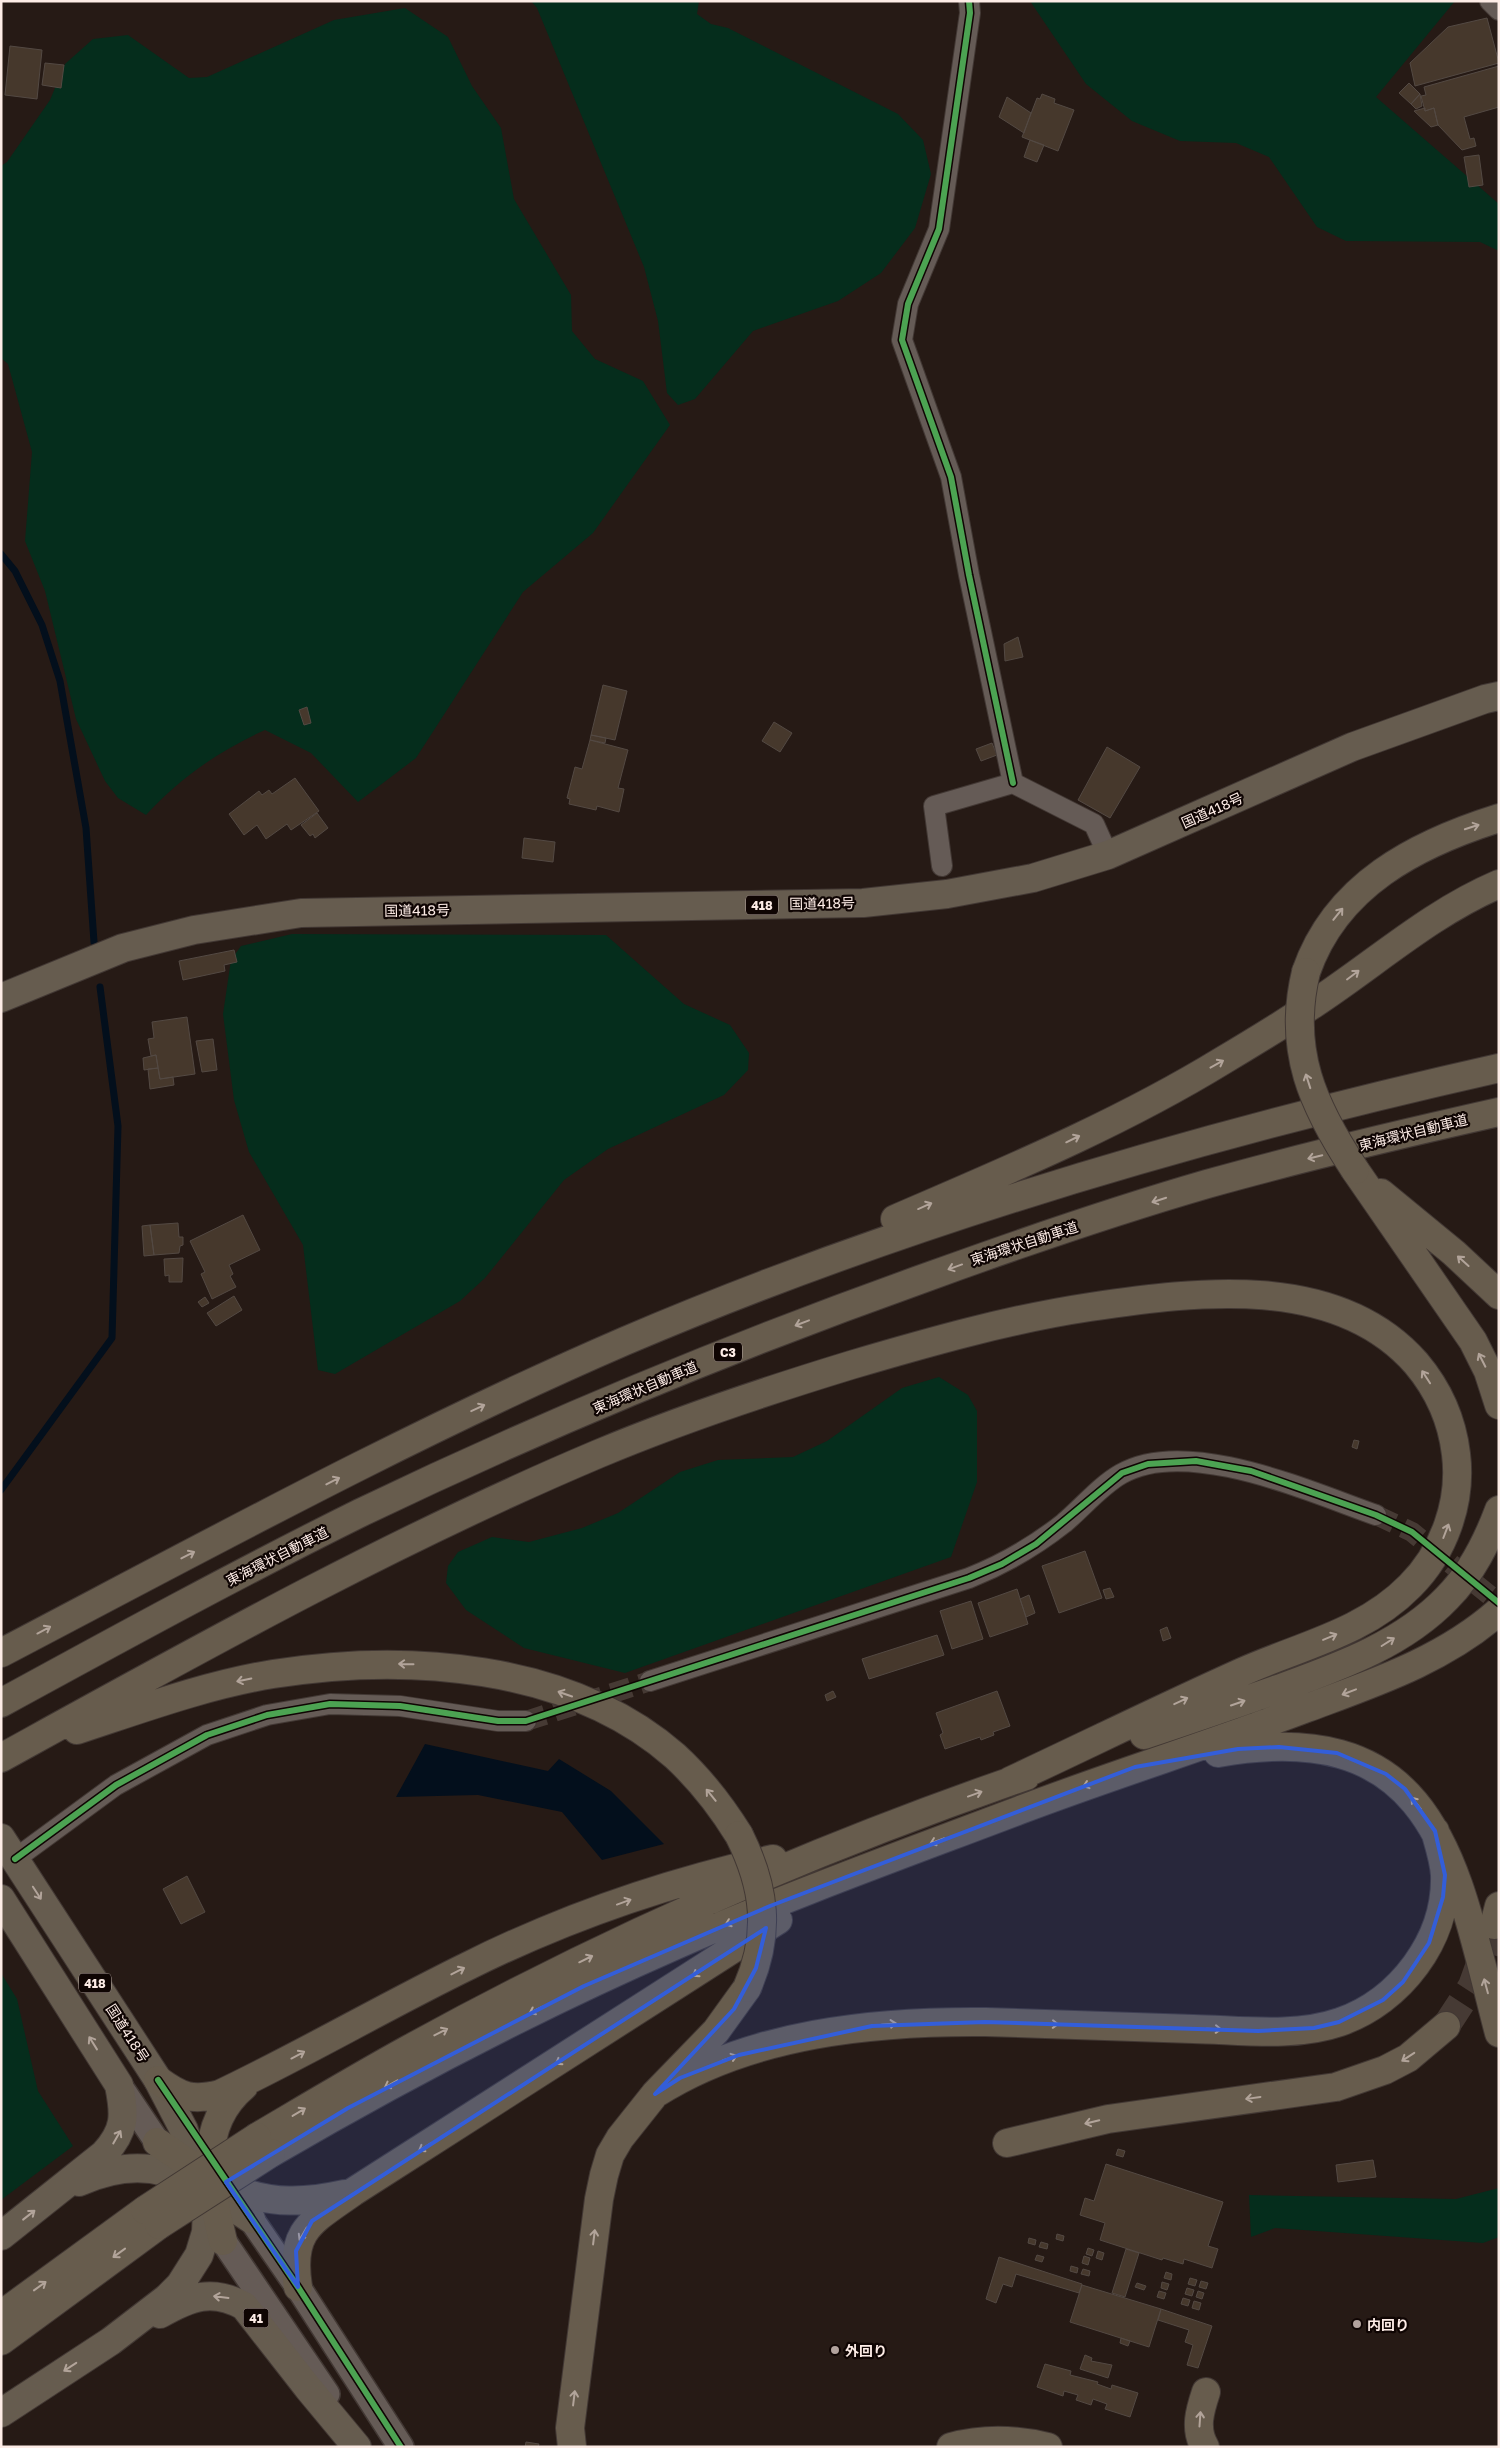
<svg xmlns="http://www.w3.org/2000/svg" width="1500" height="2448" font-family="'Golos Text','Noto Sans JP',sans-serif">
<rect width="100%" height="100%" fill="#261a15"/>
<path fill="#052d1c" d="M 531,1 L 699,1 L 697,14 L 711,24 L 728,28 L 898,114 L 923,140 L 931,174 L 915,228 L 881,273 L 838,301 L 753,331 L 695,399 L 678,405 L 667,393 L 658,321 L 644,267 L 537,8 Z
M 1030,1 L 1455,1 L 1376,97 L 1499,204 L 1499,251 L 1480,242 L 1346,241 L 1317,227 L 1269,157 L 1236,143 L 1180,141 L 1132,121 L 1086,84 Z
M 405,8 L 448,37 L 472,86 L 501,128 L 514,199 L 571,295 L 572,331 L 595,359 L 643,381 L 670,425 L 593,533 L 523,592 L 416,758 L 358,802 L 311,753 L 265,730 C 220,750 180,778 146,815 L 118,798 L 105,781 L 76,719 L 45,591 L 25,541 L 32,452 L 8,364 L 1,358 L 1,166 L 7,162 L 50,100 L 65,64 L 93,39 L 128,35 L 189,78 L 207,77 L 334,20 Z
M 292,934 L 606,935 L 684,1004 L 730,1025 L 749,1053 L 748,1070 L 724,1095 L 608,1149 L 564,1180 L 485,1278 L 460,1301 L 335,1374 L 318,1370 L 303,1245 L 249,1152 L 234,1100 L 223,1014 L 231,960 L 241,946 Z
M 939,1377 L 968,1395 L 977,1411 L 977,1482 L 951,1557 L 625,1673 L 524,1648 L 466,1610 L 446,1583 L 448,1566 L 458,1552 L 492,1537 L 529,1542 L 582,1528 L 618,1513 L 680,1472 L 718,1460 L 793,1457 L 827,1441 L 902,1388 Z
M 1,1973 L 17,1999 L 38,2091 L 73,2146 L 1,2200 Z
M 1499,2188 L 1499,2237 L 1483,2243 L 1275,2228 L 1251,2237 L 1249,2195 L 1456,2199 Z"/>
<path fill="#030f1c" d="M 425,1744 L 548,1771 L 559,1759 L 611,1791 L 664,1844 L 602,1860 L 562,1812 L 478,1795 L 396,1797 Z"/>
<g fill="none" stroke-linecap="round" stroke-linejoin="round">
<path stroke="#030f1c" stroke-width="7" d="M 1,554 L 15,571 L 42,625 L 60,681 L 86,828 L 94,942
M 1,1490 L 112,1338 L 118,1126 L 100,987"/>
</g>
<path fill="#46382c" stroke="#534943" d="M 1487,18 L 1499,63 L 1415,86 L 1410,63 L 1448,27 Z
M 10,46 L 42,50 L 37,99 L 5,95 Z
M 45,63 L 64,65 L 61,88 L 42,85 Z
M 1499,66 L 1499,107 L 1464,117 L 1470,139 L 1474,138 L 1476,146 L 1462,150 L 1438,125 L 1434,108 L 1425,111 L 1421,96 L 1426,95 L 1424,87 Z
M 1409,83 L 1420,94 L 1411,104 L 1399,93 Z
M 1042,94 L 1055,99 L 1054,103 L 1074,110 L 1058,151 L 1022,137 L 1037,98 L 1040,99 Z
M 1420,94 L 1422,106 L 1416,109 L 1411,104 Z
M 1007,97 L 1031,113 L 1024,133 L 999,117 Z
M 1425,108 L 1425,111 L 1434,108 L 1438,125 L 1431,127 L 1414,111 Z
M 1030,140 L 1044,145 L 1037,162 L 1024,157 Z
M 1479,155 L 1483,185 L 1469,187 L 1464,157 Z
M 1018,637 L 1023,657 L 1005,661 L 1004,644 Z
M 603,685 L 627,691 L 615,740 L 591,735 Z
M 307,707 L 311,723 L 304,725 L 299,710 Z
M 774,722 L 792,733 L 780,752 L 762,741 Z
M 591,735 L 606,738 L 605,743 L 590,740 Z
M 590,740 L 628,750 L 618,788 L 624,789 L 619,812 L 597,806 L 596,810 L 569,804 L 570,799 L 567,798 L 575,767 L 582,769 Z
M 992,743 L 997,755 L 981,761 L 976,749 Z
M 1107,747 L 1140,767 L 1110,818 L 1078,800 Z
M 295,778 L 319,811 L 291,830 L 287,824 L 266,839 L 257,825 L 244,835 L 229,814 L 259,791 L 262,795 L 269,790 L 272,794 Z
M 317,813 L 328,828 L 315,838 L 313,834 L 310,836 L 301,825 Z
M 524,838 L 555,842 L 553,862 L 522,858 Z
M 234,950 L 237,962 L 224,965 L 225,971 L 183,980 L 179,961 Z
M 187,1017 L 195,1074 L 160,1079 L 156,1055 L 151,1056 L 148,1039 L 154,1038 L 152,1022 Z
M 213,1039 L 217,1070 L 202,1072 L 196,1041 Z
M 156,1055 L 158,1068 L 144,1070 L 143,1058 Z
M 158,1068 L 160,1079 L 173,1077 L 174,1085 L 150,1089 L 148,1069 Z
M 243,1215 L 260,1250 L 229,1265 L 233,1274 L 230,1276 L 236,1287 L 212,1299 L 201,1274 L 205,1272 L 190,1241 Z
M 178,1223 L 179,1237 L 183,1237 L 183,1245 L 180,1246 L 179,1253 L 154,1255 L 150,1225 Z
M 150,1225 L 154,1255 L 144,1256 L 142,1226 Z
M 183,1258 L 182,1282 L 169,1282 L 169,1275 L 165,1276 L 164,1259 Z
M 234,1296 L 242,1310 L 216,1326 L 207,1313 Z
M 205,1297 L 209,1303 L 202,1307 L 198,1302 Z
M 1354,1440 L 1359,1441 L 1357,1449 L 1352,1447 Z
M 1085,1551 L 1102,1598 L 1059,1613 L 1042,1566 Z
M 1110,1588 L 1114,1597 L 1106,1599 L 1103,1590 Z
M 1017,1589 L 1028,1624 L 990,1637 L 978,1603 Z
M 1029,1595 L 1035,1613 L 1026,1617 L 1020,1599 Z
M 971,1601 L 983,1639 L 952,1649 L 940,1611 Z
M 1167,1627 L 1171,1638 L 1163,1641 L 1160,1630 Z
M 937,1635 L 944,1655 L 869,1679 L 862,1659 Z
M 833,1691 L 836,1697 L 827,1701 L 825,1695 Z
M 997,1691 L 1010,1726 L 993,1732 L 994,1735 L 981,1740 L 980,1737 L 945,1749 L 940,1735 L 943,1733 L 936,1713 Z
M 187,1876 L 205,1912 L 181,1924 L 163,1889 Z
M 1118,2149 L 1125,2151 L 1123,2157 L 1116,2155 Z
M 1373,2160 L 1376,2177 L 1338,2182 L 1336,2165 Z
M 1106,2164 L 1223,2202 L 1208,2246 L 1218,2249 L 1212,2268 L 1184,2259 L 1183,2264 L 1163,2258 L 1162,2260 L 1100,2240 L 1105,2223 L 1080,2215 L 1085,2198 L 1094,2201 Z
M 1057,2234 L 1064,2236 L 1063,2241 L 1056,2239 Z
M 1029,2238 L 1036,2240 L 1035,2245 L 1028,2243 Z
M 1041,2242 L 1048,2244 L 1047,2249 L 1039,2247 Z
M 1088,2248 L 1094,2250 L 1092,2256 L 1086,2254 Z
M 1126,2249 L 1139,2253 L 1125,2297 L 1112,2293 Z
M 1098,2251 L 1104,2253 L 1102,2260 L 1096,2258 Z
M 1037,2255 L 1044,2257 L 1042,2262 L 1035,2260 Z
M 1084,2256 L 1090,2258 L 1088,2265 L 1082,2263 Z
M 999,2257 L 1082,2284 L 1079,2293 L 1016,2274 L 1012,2287 L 1003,2284 L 996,2303 L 986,2299 Z
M 1071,2266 L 1078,2268 L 1077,2273 L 1070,2271 Z
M 1083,2269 L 1090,2271 L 1089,2276 L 1081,2274 Z
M 1166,2272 L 1172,2274 L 1171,2280 L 1164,2278 Z
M 1190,2278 L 1197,2280 L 1195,2286 L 1188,2284 Z
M 1201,2281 L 1208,2283 L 1206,2289 L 1199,2287 Z
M 1162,2282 L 1169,2284 L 1167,2290 L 1161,2288 Z
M 1137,2283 L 1146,2286 L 1144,2290 L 1135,2287 Z
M 1082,2285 L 1161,2309 L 1149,2347 L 1070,2322 Z
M 1187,2288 L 1194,2290 L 1192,2296 L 1185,2294 Z
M 1159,2291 L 1166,2293 L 1164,2299 L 1157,2297 Z
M 1198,2291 L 1204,2293 L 1202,2299 L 1196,2297 Z
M 1183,2298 L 1190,2300 L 1188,2306 L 1181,2304 Z
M 1194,2301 L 1201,2303 L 1199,2310 L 1192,2308 Z
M 1161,2309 L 1212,2326 L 1198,2368 L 1187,2365 L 1193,2345 L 1185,2342 L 1189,2330 L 1158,2320 Z
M 1121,2338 L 1130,2341 L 1128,2346 L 1120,2343 Z
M 1085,2355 L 1092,2358 L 1091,2361 L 1112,2365 L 1108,2378 L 1080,2369 Z
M 1045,2364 L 1071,2371 L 1070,2375 L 1098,2382 L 1097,2384 L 1111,2389 L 1112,2385 L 1138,2393 L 1130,2417 L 1105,2409 L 1107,2404 L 1093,2399 L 1091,2405 L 1076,2400 L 1078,2395 L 1064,2391 L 1063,2396 L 1037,2387 Z
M 526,2442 L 539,2444 L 538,2447 L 525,2447 Z"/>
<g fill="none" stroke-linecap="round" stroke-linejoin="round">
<path stroke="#463a34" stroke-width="20" stroke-dasharray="20 10" stroke-linecap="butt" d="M 1376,1515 L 1412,1532 L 1499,1603
M 526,1721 L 650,1681"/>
<path stroke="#463a34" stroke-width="28" stroke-dasharray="28 14" stroke-linecap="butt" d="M 1446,2026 L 1472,1986 L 1494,1925"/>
<defs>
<path id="minor" d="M 969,1 L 970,13 L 939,229 L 908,304 L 902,340 L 951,477 L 969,575 L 1013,783
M 1490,1 L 1499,10
M 942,866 L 934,806 L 1013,783 L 1094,824 L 1108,855
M 650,1681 L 969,1578 C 1004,1564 1035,1546 1064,1523 C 1083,1507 1100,1486 1121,1474 C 1187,1436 1310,1492 1376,1515
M 15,1859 L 116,1785 L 207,1735 L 267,1715 L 330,1704 L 400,1706 L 498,1721 L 526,1721"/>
<path id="tertiary" d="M 119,2085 L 168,2158
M 240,2203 L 298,2287 L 401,2447
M 212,2224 L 327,2394"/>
<path id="trunk" d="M 1,998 L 123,948 L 194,930 L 301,913 L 863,903 L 947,894 L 1033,878 L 1108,855 L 1352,747 L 1485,699 L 1499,696
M 1,1838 L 158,2080 L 184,2130 L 207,2210 L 206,2232 L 199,2255 L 180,2285 L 167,2298 L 111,2341 L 1,2413
M 1,1899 L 119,2085 C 125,2115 126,2130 104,2154 L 1,2236
M 79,2182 C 153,2149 191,2180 251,2219
M 160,2314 C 190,2297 212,2288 244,2306 L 308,2388 L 357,2447"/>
<path id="motorway" d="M 1306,972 C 1336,885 1416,844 1499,818
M 1355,1170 L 1473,1341 L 1488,1371 L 1499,1405
M 1381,1193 L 1454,1253 L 1499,1295
M 895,1219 C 1006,1171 1119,1124 1222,1061 C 1254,1042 1285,1023 1315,1003 C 1377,962 1431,913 1499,884
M 1,1653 C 207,1545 412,1433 625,1341 C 906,1221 1201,1135 1499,1068
M 1,1703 C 120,1638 239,1573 360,1513 C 545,1424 736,1345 930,1276 C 1021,1243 1114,1211 1207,1184 C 1303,1157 1401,1134 1499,1112
M 77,1730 C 141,1709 206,1685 273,1674 C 405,1653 569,1663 675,1756 C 700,1779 721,1806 739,1835
M 1144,1735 C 1189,1720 1233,1705 1278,1689 C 1338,1667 1402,1645 1447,1598 C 1472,1573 1487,1542 1499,1510
M 1218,1753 C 1439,1714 1455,1866 1499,2033
M 1,1758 C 197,1650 392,1541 598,1454 C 681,1419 766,1391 851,1365 C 929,1342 1010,1319 1090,1307 C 1197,1291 1337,1273 1416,1363 C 1438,1389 1452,1420 1456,1454 C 1462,1502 1444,1552 1410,1586 C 1364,1633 1300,1646 1242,1672 C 1164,1707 1087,1745 1010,1781
M 1494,1925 L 1499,1906
M 158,2080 C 181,2097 192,2101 220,2094 C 304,2054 384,2007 468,1966 C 564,1918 669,1882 773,1859
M 655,2094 C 750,2033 875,2021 985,2022 C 1055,2024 1124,2027 1193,2029 C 1240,2030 1294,2038 1340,2022 C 1400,2001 1447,1940 1445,1875 C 1444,1860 1439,1845 1435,1831
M 257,2137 C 308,2107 358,2077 409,2049 C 605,1941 814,1849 1026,1776
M 157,2142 C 225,2189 259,2213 345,2194
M 1007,2143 L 1108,2119 L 1336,2087 L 1385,2070 L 1408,2058 L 1446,2026
M 271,2153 C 401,2077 535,2007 674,1946 C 787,1896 904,1854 1020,1810 C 1115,1774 1212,1744 1307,1708 C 1374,1683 1444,1660 1499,1611
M 223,2241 C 210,2187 195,2127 244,2086
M 298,2287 C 289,2230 311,2222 353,2192 L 778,1920
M 1,2315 L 145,2210
M 1,2341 L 159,2225
M 572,2447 L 570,2428 L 599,2199 L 604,2175 L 610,2155 L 620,2138 L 655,2094 L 716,2031 L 747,1988
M 951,2447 C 984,2438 1015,2439 1048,2447
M 1205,2447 C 1194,2429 1200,2410 1206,2392"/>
</defs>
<use href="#minor" stroke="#423834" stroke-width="22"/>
<use href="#tertiary" stroke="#423834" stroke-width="28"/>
<use href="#trunk" stroke="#423834" stroke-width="30"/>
<use href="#motorway" stroke="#423834" stroke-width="30"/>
<use href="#minor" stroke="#655b56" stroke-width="20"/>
<use href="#tertiary" stroke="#655b56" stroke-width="25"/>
<use href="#trunk" stroke="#665c4f" stroke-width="28"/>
<use href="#motorway" stroke="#675c4d" stroke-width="28"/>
<defs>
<path id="motorway-bridge" d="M 1306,972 C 1287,1050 1313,1106 1355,1170
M 739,1835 C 765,1887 771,1933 747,1988
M 145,2210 L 257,2137
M 159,2225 L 271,2153"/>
</defs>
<use href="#motorway-bridge" stroke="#423834" stroke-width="30" stroke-linecap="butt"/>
<use href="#motorway-bridge" stroke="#675c4d" stroke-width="28"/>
<defs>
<path id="cycleway" d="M 969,1 L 970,13 L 939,229 L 908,304 L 902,340 L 951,477 L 969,575 L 1013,783
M 15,1859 L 116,1785 L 207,1735 L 267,1715 L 330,1704 L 400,1706 L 498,1721 L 526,1721 L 969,1578 L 1002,1564 L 1036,1544 L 1122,1473 L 1148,1464 L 1196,1461 L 1251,1471 L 1376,1515 L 1412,1532 L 1499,1603
M 158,2080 L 298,2287 L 401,2447"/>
</defs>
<use href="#cycleway" stroke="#0f0503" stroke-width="9"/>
<use href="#cycleway" stroke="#4ca352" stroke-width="6"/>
</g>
<defs><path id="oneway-shaft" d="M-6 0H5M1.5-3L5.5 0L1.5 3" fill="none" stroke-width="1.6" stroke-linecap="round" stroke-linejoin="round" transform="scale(1.25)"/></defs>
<g stroke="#b2a49a">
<use href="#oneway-shaft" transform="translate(1472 827) rotate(-18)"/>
<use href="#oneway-shaft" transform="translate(1338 914) rotate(-51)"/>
<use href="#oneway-shaft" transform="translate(1353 975) rotate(-37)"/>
<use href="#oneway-shaft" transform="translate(1217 1064) rotate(-29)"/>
<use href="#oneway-shaft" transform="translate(1308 1081) rotate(-108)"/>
<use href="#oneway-shaft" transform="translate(1073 1139) rotate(-26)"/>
<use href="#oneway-shaft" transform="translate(1315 1157) rotate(166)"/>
<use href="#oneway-shaft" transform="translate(1159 1200) rotate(162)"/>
<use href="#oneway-shaft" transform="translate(925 1206) rotate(-24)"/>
<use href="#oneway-shaft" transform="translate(1463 1261) rotate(-138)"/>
<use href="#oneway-shaft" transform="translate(955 1267) rotate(160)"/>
<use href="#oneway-shaft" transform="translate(802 1323) rotate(159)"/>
<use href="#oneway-shaft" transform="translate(1482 1360) rotate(-117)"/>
<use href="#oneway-shaft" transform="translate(1426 1377) rotate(-123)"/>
<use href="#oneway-shaft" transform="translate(478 1408) rotate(-25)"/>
<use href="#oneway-shaft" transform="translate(333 1481) rotate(-27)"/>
<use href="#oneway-shaft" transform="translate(1446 1531) rotate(-69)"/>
<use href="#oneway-shaft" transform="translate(188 1555) rotate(-27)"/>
<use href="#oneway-shaft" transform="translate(44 1630) rotate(-28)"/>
<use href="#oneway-shaft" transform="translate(1330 1637) rotate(-23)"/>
<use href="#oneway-shaft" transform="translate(1388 1642) rotate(-32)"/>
<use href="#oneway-shaft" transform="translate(406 1664) rotate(-179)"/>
<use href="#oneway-shaft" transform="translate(244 1680) rotate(168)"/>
<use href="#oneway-shaft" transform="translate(1349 1692) rotate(159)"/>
<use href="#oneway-shaft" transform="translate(565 1694) rotate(-161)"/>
<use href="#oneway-shaft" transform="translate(1181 1701) rotate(-25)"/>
<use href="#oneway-shaft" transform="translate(1238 1703) rotate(-19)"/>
<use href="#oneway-shaft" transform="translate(1090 1784) rotate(160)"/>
<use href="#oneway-shaft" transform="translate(975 1794) rotate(-20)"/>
<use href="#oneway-shaft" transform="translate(711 1795) rotate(-129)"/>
<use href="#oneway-shaft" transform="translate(1416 1803) rotate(-129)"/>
<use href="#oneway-shaft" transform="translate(937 1841) rotate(159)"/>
<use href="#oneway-shaft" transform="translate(37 1893) rotate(57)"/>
<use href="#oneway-shaft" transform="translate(624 1902) rotate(-20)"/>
<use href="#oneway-shaft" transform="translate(732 1922) rotate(158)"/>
<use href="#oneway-shaft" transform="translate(586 1959) rotate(-26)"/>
<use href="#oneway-shaft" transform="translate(458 1971) rotate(-27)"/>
<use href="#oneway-shaft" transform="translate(699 1972) rotate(146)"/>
<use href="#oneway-shaft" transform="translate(1486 1986) rotate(-105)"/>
<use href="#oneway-shaft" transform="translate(536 2010) rotate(154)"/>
<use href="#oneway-shaft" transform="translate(889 2024) rotate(-5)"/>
<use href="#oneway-shaft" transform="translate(1051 2024) rotate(2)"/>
<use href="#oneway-shaft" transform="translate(1214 2029) rotate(2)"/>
<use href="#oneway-shaft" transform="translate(441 2032) rotate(-27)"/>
<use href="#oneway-shaft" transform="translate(93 2043) rotate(-122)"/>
<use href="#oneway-shaft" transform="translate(298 2055) rotate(-28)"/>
<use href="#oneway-shaft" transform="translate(1408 2057) rotate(147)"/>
<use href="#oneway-shaft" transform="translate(730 2058) rotate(-19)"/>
<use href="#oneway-shaft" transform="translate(562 2060) rotate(148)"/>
<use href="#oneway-shaft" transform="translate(391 2084) rotate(151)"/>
<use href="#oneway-shaft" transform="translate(1253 2098) rotate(172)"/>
<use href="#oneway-shaft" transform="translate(299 2112) rotate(-31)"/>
<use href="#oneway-shaft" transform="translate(1092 2122) rotate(166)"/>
<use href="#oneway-shaft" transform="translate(117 2137) rotate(-60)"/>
<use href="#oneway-shaft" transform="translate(425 2147) rotate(148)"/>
<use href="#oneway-shaft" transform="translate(29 2215) rotate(-38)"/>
<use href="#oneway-shaft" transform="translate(303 2234) rotate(120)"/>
<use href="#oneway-shaft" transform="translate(594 2237) rotate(-83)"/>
<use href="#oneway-shaft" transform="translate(119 2253) rotate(144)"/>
<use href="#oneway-shaft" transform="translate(40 2286) rotate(-36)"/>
<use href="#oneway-shaft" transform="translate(221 2297) rotate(-173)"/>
<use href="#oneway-shaft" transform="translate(70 2367) rotate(147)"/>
<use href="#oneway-shaft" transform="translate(574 2398) rotate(-83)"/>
<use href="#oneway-shaft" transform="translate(1200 2419) rotate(-86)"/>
</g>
<path fill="#335ed9" fill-opacity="0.2" stroke="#335ed9" stroke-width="4" stroke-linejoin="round" d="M 1279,1747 L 1337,1753 L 1386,1774 L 1405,1789 L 1435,1831 L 1445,1875 L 1443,1897 L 1429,1943 L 1403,1982 L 1383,2000 L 1339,2022 L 1314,2028 L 1258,2031 L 985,2022 L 872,2026 L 739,2055 L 680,2078 L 655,2094 L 734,2009 L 756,1968 L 766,1928 L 312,2221 L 296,2251 L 298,2287 L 226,2182 L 348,2108 L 584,1986 L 770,1906 L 1135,1767 L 1238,1749 Z"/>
<g fill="#b2a29d" stroke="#0f0503" stroke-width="2">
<circle cx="1357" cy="2324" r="5"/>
<circle cx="835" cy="2350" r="5"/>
</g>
<g text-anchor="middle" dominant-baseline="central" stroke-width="4.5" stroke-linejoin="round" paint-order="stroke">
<g fill="#0f0503" stroke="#b6a7a2" stroke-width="1">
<rect x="746" y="895.5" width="32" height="19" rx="4"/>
<rect x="714" y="1342.5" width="28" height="19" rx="4"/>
<rect x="79" y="1973.5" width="32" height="19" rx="4"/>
<rect x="243.5" y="2308.5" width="25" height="19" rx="4"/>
</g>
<g font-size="12" font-weight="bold" fill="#fdece6">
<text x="762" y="905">418</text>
<text x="728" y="1352">C3</text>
<text x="95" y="1983">418</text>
<text x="256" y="2318">41</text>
</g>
<g font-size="14" fill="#fdece6" stroke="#0f0503">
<text transform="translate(1212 810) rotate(-24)">国道418号</text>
<text transform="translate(822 903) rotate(-1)">国道418号</text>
<text transform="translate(417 910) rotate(-1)">国道418号</text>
<text transform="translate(1413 1132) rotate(-14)">東海環状自動車道</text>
<text transform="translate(1024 1243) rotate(-18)">東海環状自動車道</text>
<text transform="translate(645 1387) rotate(-23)">東海環状自動車道</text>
<text transform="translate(277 1556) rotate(-27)">東海環状自動車道</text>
<text transform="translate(128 2033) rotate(57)">国道418号</text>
</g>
<g font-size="14" font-weight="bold" fill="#fdece6" stroke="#0f0503" text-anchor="start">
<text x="1367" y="2324">内回り</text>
<text x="845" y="2350">外回り</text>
</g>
</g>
<rect width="1500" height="2448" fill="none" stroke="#fdece6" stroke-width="5"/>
</svg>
